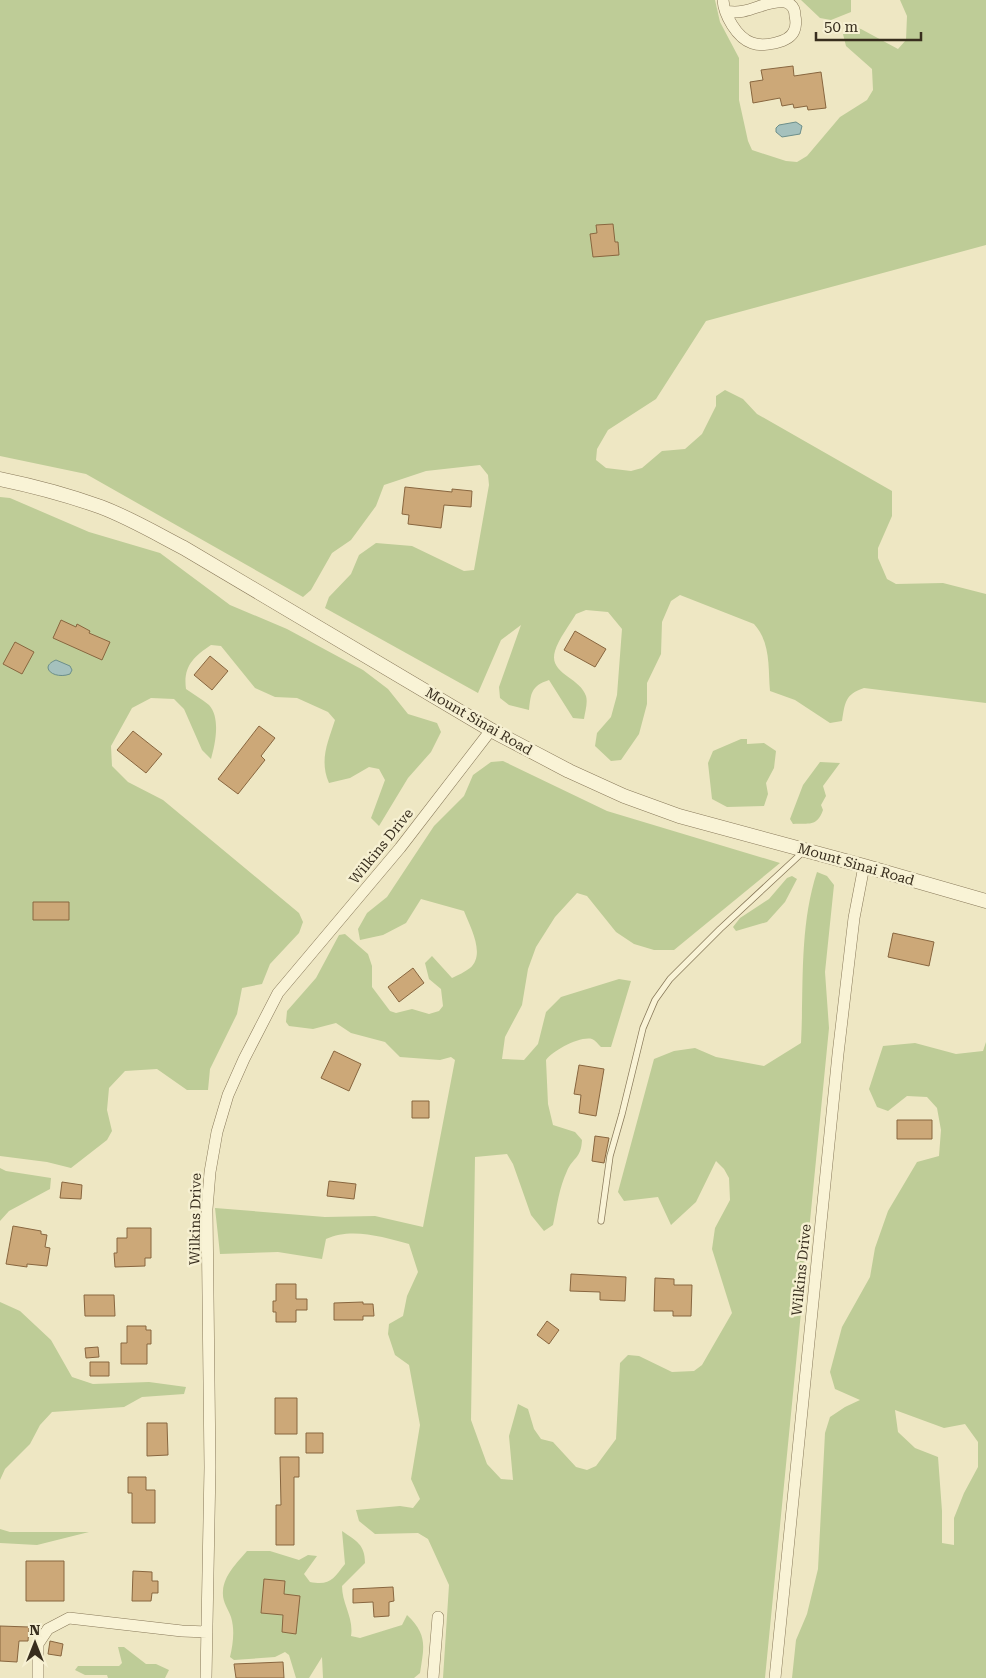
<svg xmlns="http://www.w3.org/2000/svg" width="986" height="1678" font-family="'Roboto Serif',serif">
<rect width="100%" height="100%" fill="#eee7c3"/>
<path fill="#becc97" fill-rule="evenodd" d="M 0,0 L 715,0 L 720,22 L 739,58 L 739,100 L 748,141 L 752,150 L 786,161 L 797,162 L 807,156 L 840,117 L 867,100 L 873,90 L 872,69 L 846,46 L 843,34 L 851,27 L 861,29 L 898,49 L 906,40 L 907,16 L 900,0 L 986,0 L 986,245 L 706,321 L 656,399 L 608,430 L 597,449 L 596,460 L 606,468 L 631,471 L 642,468 L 662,451 L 685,449 L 702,434 L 716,406 L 716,396 L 725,390 L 743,399 L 757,414 L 892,491 L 892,516 L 878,548 L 878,558 L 887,579 L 896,584 L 943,583 L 986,594 L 986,703 L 864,688 C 845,694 845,703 842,721 L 830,723 L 795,700 L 770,691 C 768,667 771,643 754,624 L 680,595 L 671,601 L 662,622 L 661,654 L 647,683 L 647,704 L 639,734 L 621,760 L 611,761 L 595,746 L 597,733 L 611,717 L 617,695 L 622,629 L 608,612 L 586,610 L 576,614 C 570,624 558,640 555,651 C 548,674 580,677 586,696 C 588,703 585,712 584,719 L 573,718 L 549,680 C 531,686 531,693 529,710 L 509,705 L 500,698 L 499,687 L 521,625 L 501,640 L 478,693 L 325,608 L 329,597 L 351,574 L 359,555 L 376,543 L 412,546 L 464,571 L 474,570 L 489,485 L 488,475 L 480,465 L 426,471 L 384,485 L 376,506 L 351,540 L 332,553 L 311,590 L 303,597 L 86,474 L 0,456 Z
M 801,0 L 851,0 L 851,12 L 831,20 L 820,18 Z
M 0,497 L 10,498 L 89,532 L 160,553 L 230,605 L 287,629 L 363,670 L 388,689 L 408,714 L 437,723 L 441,732 L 431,752 L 408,778 L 379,826 L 371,818 L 385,780 L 379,769 L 369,767 L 350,778 L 329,783 C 319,760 328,742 335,720 L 328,712 L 297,698 L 275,697 L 255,688 L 221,646 L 211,645 C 193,657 183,667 186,689 C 193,694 202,699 209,705 C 221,718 215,745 211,759 L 202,750 L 184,709 L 174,699 L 151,698 L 132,708 L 111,746 L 112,766 L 128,782 L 163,800 L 299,913 L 303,922 L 299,933 L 270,964 L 262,984 L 242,988 L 237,1014 L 210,1069 L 208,1090 L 187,1090 L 157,1069 L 125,1071 L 109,1088 L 107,1110 L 112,1131 L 107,1140 L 71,1168 L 47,1162 L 0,1156 Z
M 741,739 L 747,739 L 747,744 L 764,743 L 776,751 L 774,768 L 766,783 L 768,794 L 764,806 L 727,807 L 712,799 L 708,763 L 713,751 Z
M 503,761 L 607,811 L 780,863 L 674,950 L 654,950 L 634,944 L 616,932 L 587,896 L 577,893 L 555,917 L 536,947 L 528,969 L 522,1005 L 505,1037 L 502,1059 L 524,1060 L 538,1044 L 546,1012 L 561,997 L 619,979 L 631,981 L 611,1047 L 601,1047 C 598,1044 595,1040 592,1039 C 579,1036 553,1051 546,1060 L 548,1104 L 553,1125 L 575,1132 L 582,1140 C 581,1159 573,1157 567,1171 C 559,1188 557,1206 553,1225 L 544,1231 L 531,1215 L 513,1164 L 507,1154 L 475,1157 L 471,1420 L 487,1464 L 501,1479 L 513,1480 L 509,1436 L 518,1404 L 528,1409 L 534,1429 L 541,1439 L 553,1442 L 576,1467 L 587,1470 L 596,1466 L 616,1439 L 620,1363 L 628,1355 L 639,1356 L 672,1372 L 694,1371 L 702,1365 L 732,1313 L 712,1249 L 715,1228 L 730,1200 L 729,1178 L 724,1169 L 716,1161 L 696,1202 L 671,1225 L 658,1197 L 624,1201 L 618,1192 L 654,1059 L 674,1051 L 695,1048 L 716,1057 L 764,1066 L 801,1043 C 804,986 799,927 817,872 L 827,876 L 834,885 L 825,972 L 829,1028 L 765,1678 L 443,1678 L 449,1585 L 428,1539 L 418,1533 L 375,1534 L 359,1521 L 356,1510 L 400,1506 L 413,1508 L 420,1499 L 411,1479 L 420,1425 L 409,1365 L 395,1355 L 388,1334 L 389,1324 L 403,1316 L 407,1296 L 418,1272 L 409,1244 C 384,1237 351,1227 326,1239 L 322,1259 L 278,1252 L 220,1254 L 215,1208 L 325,1217 L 375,1216 L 423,1227 L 455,1060 L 451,1057 L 440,1060 L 400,1057 L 385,1042 L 351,1033 L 336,1023 L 313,1029 L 289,1026 L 286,1022 L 287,1011 L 316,978 L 339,935 L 345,934 L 368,954 L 372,966 L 372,987 L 390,1011 L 396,1013 L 412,1009 L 429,1014 L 439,1011 L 443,1006 L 441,989 L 429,979 L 425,963 L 432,956 L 452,978 C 458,975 465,972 470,968 C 486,954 470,927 464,911 L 421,899 L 406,923 L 383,935 L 360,940 L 358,929 L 367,913 L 387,897 L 434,826 L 464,796 L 473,775 L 491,762 Z
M 820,762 L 840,763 L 823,786 L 826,796 L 821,805 L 823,810 C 817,827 809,823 793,824 L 790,819 L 803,785 Z
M 792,876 L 797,879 L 785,902 L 767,922 L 736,931 L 733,927 L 740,918 L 769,899 L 787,878 Z
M 986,1042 L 986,1678 L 792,1678 L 796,1640 L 807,1614 L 818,1569 L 825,1433 L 830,1417 L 845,1407 L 860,1400 L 835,1389 L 830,1372 L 842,1327 L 870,1277 L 875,1248 L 888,1211 L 917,1162 L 939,1156 L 941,1130 L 937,1108 L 927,1097 L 907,1096 L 888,1111 L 877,1107 L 869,1089 L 883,1046 L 915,1043 L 956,1054 L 983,1051 ZM 895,1410 L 944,1428 L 965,1424 L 978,1442 L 978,1467 L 964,1493 L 954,1518 L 954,1545 L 942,1543 L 942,1511 L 938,1457 L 915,1448 L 898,1432 Z
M 0,1168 L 6,1171 L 51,1178 L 50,1189 L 9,1211 L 0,1221 Z
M 0,1302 L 20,1311 L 51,1340 L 72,1377 L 93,1384 L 149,1382 L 186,1387 L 184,1394 L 142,1397 L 124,1407 L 52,1412 L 40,1425 L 30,1444 L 5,1469 L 0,1480 Z
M 0,1529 L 10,1532 L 89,1532 L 37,1545 L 0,1543 Z
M 342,1531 C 356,1541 365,1544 365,1563 L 342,1586 C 342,1604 354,1618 351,1636 L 360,1638 L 402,1625 L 407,1615 C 428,1635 424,1647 420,1673 L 414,1678 L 323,1678 L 322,1657 L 309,1678 L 296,1678 L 289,1655 L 285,1652 L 275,1657 L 234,1660 L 230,1657 C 233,1644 235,1630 231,1617 C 228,1608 222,1602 223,1591 C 224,1575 237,1563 247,1551 L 270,1551 L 299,1560 L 308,1555 L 317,1556 L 304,1574 L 310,1582 C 330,1586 333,1579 345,1564 Z
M 118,1647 L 124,1647 L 146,1664 L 156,1664 L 169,1670 L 165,1678 L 108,1678 L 107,1675 L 85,1675 L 75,1670 L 78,1666 L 119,1666 L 122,1663 Z"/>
<path fill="#a5c1bd" stroke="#6c8f8b" d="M 796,122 L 802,126 L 800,134 L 782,137 L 776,132 L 776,128 L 779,125 Z
M 56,660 L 70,666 L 72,670 L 70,674 C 54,680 38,667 56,660 Z"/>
<path fill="#cca878" stroke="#88663f" d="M 793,66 L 794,76 L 821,72 L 826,108 L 808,110 L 807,106 L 794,108 L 793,104 L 782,106 L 780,98 L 753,103 L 750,82 L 763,80 L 761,70 Z
M 613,224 L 615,242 L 618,242 L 619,255 L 593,257 L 590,234 L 597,233 L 596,225 Z
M 405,487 L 452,492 L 452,489 L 472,491 L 471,507 L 444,505 L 441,528 L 408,524 L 409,515 L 402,514 Z
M 61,620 L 76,627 L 77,624 L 90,631 L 89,633 L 110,642 L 102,660 L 53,638 Z
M 575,631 L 606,649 L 595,667 L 564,650 Z
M 15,642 L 34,652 L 22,674 L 3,664 Z
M 210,656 L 228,671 L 212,690 L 194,675 Z
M 259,726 L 275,738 L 261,756 L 265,760 L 238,794 L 218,779 Z
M 133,731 L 162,754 L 146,773 L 117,750 Z
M 33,902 L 69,902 L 69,920 L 33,920 Z
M 893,933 L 934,942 L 929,966 L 888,957 Z
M 413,968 L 424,983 L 399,1002 L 388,987 Z
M 334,1051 L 361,1064 L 349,1091 L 321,1078 Z
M 579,1065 L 604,1069 L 596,1116 L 579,1113 L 581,1095 L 574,1094 Z
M 412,1101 L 429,1101 L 429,1118 L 412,1118 Z
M 897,1120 L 932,1120 L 932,1139 L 897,1139 Z
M 595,1136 L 609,1138 L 604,1163 L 592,1161 Z
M 329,1181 L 356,1184 L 354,1199 L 327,1196 Z
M 62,1182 L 82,1185 L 81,1199 L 60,1198 Z
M 13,1226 L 41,1231 L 41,1234 L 47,1235 L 45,1247 L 50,1248 L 47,1266 L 27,1264 L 27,1267 L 6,1264 Z
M 127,1228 L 151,1228 L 151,1258 L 145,1258 L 145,1266 L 115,1267 L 114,1253 L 117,1253 L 117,1238 L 127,1238 Z
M 571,1274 L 626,1277 L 625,1301 L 600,1300 L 600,1292 L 570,1291 Z
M 655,1278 L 674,1279 L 674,1285 L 692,1285 L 691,1316 L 673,1316 L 673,1311 L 654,1311 Z
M 276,1284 L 296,1284 L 296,1299 L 307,1299 L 307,1310 L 296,1310 L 296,1322 L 276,1322 L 276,1312 L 273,1312 L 273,1301 L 276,1301 Z
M 84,1295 L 114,1295 L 115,1316 L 85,1316 Z
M 363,1302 L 363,1304 L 373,1304 L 374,1316 L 363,1316 L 363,1320 L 334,1320 L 334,1303 Z
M 547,1321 L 559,1330 L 549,1344 L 537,1335 Z
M 127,1326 L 146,1326 L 146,1330 L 151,1330 L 151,1344 L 147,1344 L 147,1364 L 121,1364 L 121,1343 L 127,1343 Z
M 98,1347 L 99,1357 L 86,1358 L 85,1348 Z
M 90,1362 L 109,1362 L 109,1376 L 90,1376 Z
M 275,1398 L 297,1398 L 297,1434 L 275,1434 Z
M 147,1423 L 167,1423 L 168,1455 L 147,1456 Z
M 306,1433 L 323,1433 L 323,1453 L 306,1453 Z
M 280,1457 L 299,1457 L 299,1477 L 294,1477 L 294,1545 L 276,1545 L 276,1505 L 281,1505 Z
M 128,1477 L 146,1477 L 146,1490 L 155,1490 L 155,1523 L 132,1523 L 132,1493 L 128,1493 Z
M 26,1561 L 64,1561 L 64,1601 L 26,1601 Z
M 133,1571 L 152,1572 L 152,1581 L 158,1581 L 158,1593 L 152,1593 L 151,1601 L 132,1601 Z
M 264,1579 L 285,1581 L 284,1594 L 300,1596 L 296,1634 L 282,1632 L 283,1615 L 261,1613 Z
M 393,1587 L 394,1601 L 389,1602 L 389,1616 L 374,1617 L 373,1602 L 353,1603 L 353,1589 Z
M 0,1626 L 29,1627 L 28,1641 L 19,1641 L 17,1662 L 0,1661 Z
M 50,1641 L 63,1644 L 61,1656 L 48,1654 Z
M 283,1662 L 284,1678 L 236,1678 L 234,1664 Z"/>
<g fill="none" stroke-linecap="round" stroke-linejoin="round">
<defs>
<path id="service" d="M 601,1221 L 610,1156 L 622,1114 L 643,1028 L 655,1000 L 670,979 L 720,929 L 804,851"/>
<path id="minor" d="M 723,0 C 724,15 737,38 752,43 C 763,47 789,43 794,31 C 796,27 796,20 795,16 C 795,9 792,4 785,2 C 763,0 749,16 726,11
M 38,1678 L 38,1644 L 48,1629 L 69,1618 L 182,1631 L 207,1632
M 206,1678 L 210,1467 L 207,1209 L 210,1172 L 217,1132 L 228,1095 L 244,1059 L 278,993 L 400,848 L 491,730
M 433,1678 L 438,1617
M 775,1678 L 838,1054 L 854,918 L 864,866"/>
<path id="tertiary" d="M 0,479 C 34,486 68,495 101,507 C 130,518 157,534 184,548 L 491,730 L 569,771 L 624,796 L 679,816 L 864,866 L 986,901"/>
</defs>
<use href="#service" stroke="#88795a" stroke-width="7"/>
<use href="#minor" stroke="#88795a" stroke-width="12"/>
<use href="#tertiary" stroke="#88795a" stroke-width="15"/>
<use href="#service" stroke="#f9f3d6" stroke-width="5.5"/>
<use href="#minor" stroke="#f9f3d6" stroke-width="11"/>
<use href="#tertiary" stroke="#f9f3d6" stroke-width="14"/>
</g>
<g text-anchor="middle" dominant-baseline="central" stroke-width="5" stroke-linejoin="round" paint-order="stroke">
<g font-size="14" fill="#382e1e" stroke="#f6f0d2">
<text transform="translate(479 721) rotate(30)">Mount Sinai Road</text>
<text transform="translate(381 846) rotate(-51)">Wilkins Drive</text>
<text transform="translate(856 864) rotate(16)">Mount Sinai Road</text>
<text transform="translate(195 1219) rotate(-89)">Wilkins Drive</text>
<text transform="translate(801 1270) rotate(-84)">Wilkins Drive</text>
</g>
</g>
<g transform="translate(35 1643)" stroke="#f6f0d2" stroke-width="4" paint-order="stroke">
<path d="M0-4L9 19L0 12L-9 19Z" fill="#382e1e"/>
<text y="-8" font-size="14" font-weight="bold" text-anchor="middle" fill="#382e1e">N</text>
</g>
<path d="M816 32v8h105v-8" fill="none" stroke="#382e1e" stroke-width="2.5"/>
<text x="824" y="32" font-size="15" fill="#382e1e" stroke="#f6f0d2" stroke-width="4" paint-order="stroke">50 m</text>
</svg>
